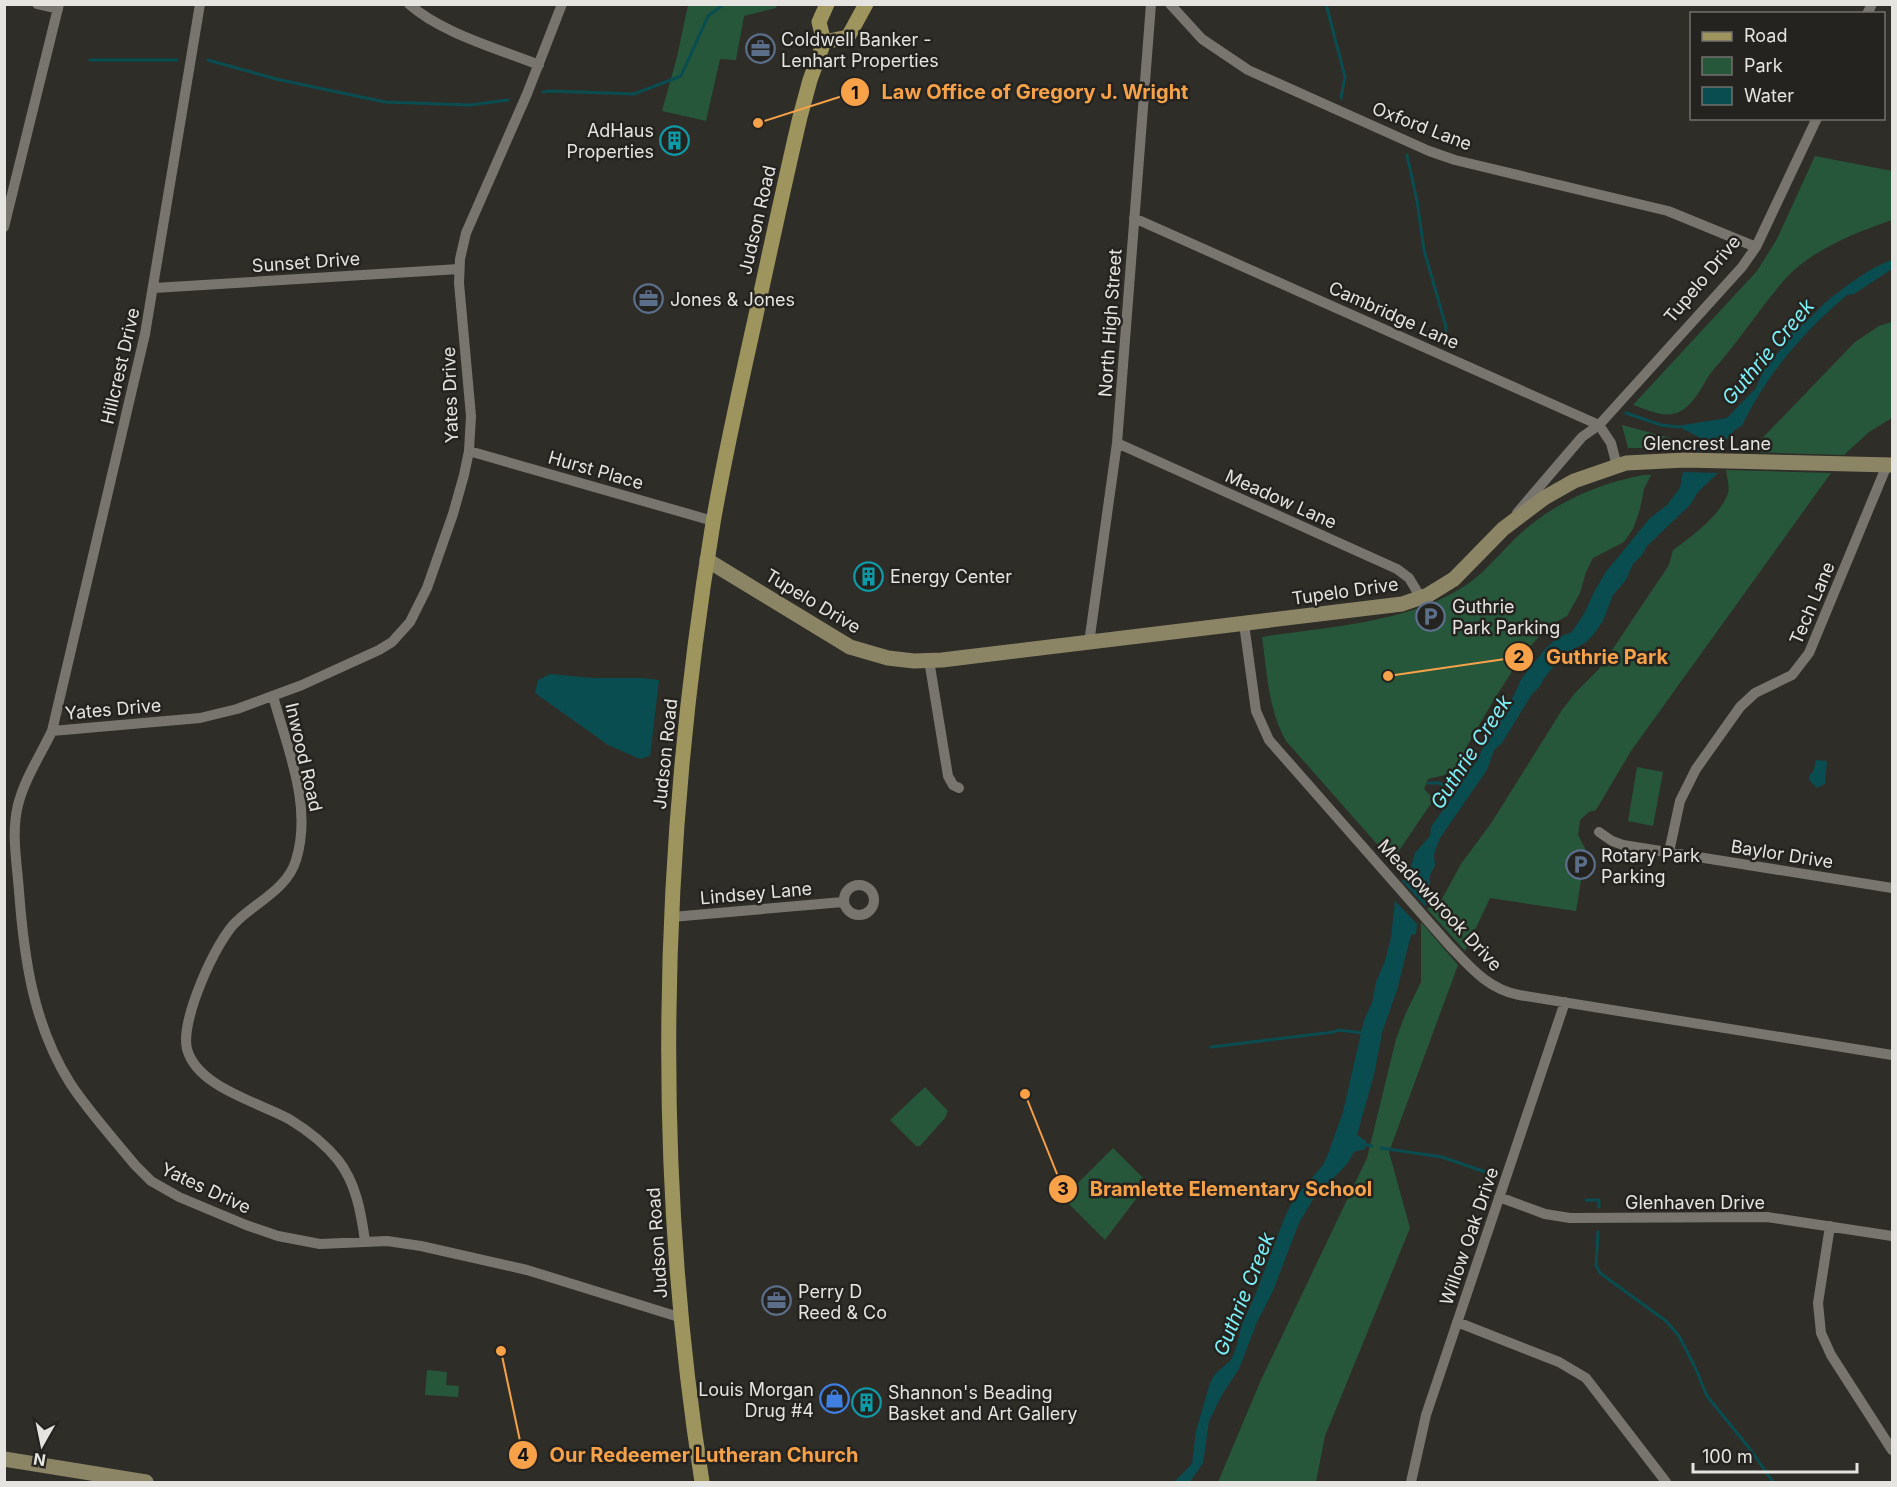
<svg xmlns="http://www.w3.org/2000/svg" width="1897" height="1487" font-family="Inter,sans-serif">
<rect width="100%" height="100%" fill="#2f2d28"/>
<path fill="#26573b" d="M 688,5 L 777,5 L 776,8 L 744,16 L 736,60 L 720,59 L 706,121 L 662,111 L 677,57 Z
M 1815,156 L 1892,171 L 1892,220 C 1857,232 1811,250 1785,279 C 1760,308 1739,341 1714,369 C 1703,382 1698,399 1684,409 C 1668,421 1649,410 1633,405 L 1757,271 L 1777,239 Z
M 1892,322 L 1892,418 L 1869,432 L 1844,455 L 1749,452 L 1855,342 L 1879,326 Z
M 1622,425 L 1674,439 L 1683,445 L 1682,448 L 1628,448 Z
M 1726,470 L 1831,473 L 1631,751 L 1596,810 L 1589,812 L 1580,820 L 1578,835 L 1586,850 L 1576,911 L 1490,898 L 1465,951 L 1427,909 L 1442,899 L 1461,864 L 1492,822 L 1562,710 L 1575,693 L 1600,668 L 1669,565 L 1673,550 C 1691,537 1721,515 1728,493 C 1730,488 1727,477 1726,470 Z
M 1643,475 L 1651,475 L 1644,489 L 1640,509 L 1633,529 L 1624,542 L 1593,558 L 1586,572 L 1580,593 L 1567,616 L 1547,627 L 1522,656 L 1493,701 L 1467,746 L 1459,767 L 1445,775 L 1428,779 L 1424,789 L 1434,799 L 1392,861 L 1286,741 C 1268,709 1267,672 1262,637 C 1325,627 1405,623 1460,589 C 1484,575 1501,551 1521,533 C 1556,502 1597,484 1643,475 Z
M 1637,767 L 1663,772 L 1653,826 L 1628,821 Z
M 1421,922 L 1458,965 L 1389,1152 L 1410,1228 L 1325,1436 L 1316,1482 L 1218,1482 L 1261,1380 L 1367,1158 L 1396,1039 L 1405,1015 L 1421,982 Z
M 925,1087 L 948,1111 L 945,1118 L 920,1146 L 916,1146 L 890,1120 Z
M 1113,1148 L 1148,1183 L 1105,1240 L 1063,1198 Z
M 427,1370 L 447,1372 L 446,1385 L 459,1386 L 458,1397 L 425,1395 Z"/>
<path fill="#094d51" d="M 1892,260 L 1892,269 L 1854,294 L 1847,295 C 1805,330 1765,376 1742,426 C 1732,429 1724,443 1722,452 L 1696,451 L 1699,437 L 1677,426 L 1727,418 L 1756,388 L 1763,371 L 1788,340 L 1789,331 C 1807,326 1817,308 1832,297 C 1850,283 1871,267 1892,260 Z
M 1683,472 L 1718,473 L 1698,492 L 1690,505 L 1647,546 L 1642,555 L 1633,564 L 1626,580 L 1613,595 L 1603,621 L 1594,634 L 1585,643 L 1564,654 L 1545,677 L 1540,686 L 1532,694 L 1502,743 L 1494,750 L 1487,770 L 1440,838 L 1434,854 L 1435,865 L 1430,875 L 1430,900 L 1425,906 L 1402,881 L 1410,869 L 1415,853 L 1430,836 L 1431,827 L 1453,796 L 1459,781 L 1470,770 L 1478,759 L 1488,737 L 1491,727 L 1501,708 L 1511,701 L 1522,678 L 1545,649 L 1558,637 L 1570,633 L 1574,629 L 1585,612 L 1594,592 L 1605,573 L 1650,518 L 1667,505 L 1680,488 Z
M 550,674 L 593,678 L 642,678 L 659,680 L 650,756 L 640,759 L 608,745 L 535,693 L 538,680 Z
M 1816,760 L 1827,761 L 1825,784 L 1817,788 L 1809,780 L 1810,774 L 1813,772 Z
M 1395,901 L 1417,924 L 1416,934 L 1411,935 L 1397,990 L 1382,1033 L 1374,1075 L 1357,1135 L 1366,1141 L 1365,1149 L 1354,1152 L 1347,1164 L 1312,1201 L 1299,1223 L 1273,1291 L 1257,1322 L 1239,1369 L 1223,1393 L 1209,1421 L 1203,1463 L 1190,1482 L 1174,1482 L 1192,1464 L 1196,1431 L 1210,1383 L 1215,1374 L 1231,1360 L 1236,1348 L 1242,1324 L 1256,1293 L 1286,1214 L 1294,1199 L 1323,1165 L 1328,1154 L 1343,1112 L 1364,1020 L 1372,1003 L 1376,982 L 1385,961 L 1391,937 Z"/>
<g fill="none" stroke-linecap="round" stroke-linejoin="round">
<path stroke="#094d51" stroke-width="3" d="M 1326,4 L 1345,77 L 1341,98
M 90,60 L 177,60
M 208,60 L 276,79 L 385,102 L 470,105 L 508,100
M 543,92 L 550,91 L 634,94 L 681,76 L 708,16 L 724,4
M 1407,155 L 1417,201 L 1424,250 L 1446,327 L 1446,343
M 1626,413 L 1661,425 L 1679,427
M 1428,783 L 1439,783 L 1458,790
M 1211,1047 L 1334,1032 L 1338,1030 L 1364,1033
M 1362,1144 L 1372,1146
M 1381,1148 L 1442,1157 L 1497,1176
M 1586,1200 L 1599,1200 L 1599,1207
M 1598,1232 L 1596,1265 L 1600,1273 L 1666,1321 L 1679,1336 L 1695,1367 L 1707,1396 L 1750,1449 L 1773,1482"/>
<path stroke="#78756f" stroke-width="10" d="M 37,4 L 58,9
M 409,4 C 441,33 499,49 539,65
M 562,4 L 527,94 L 466,233 L 460,259 L 459,283 L 471,416 L 469,451 L 464,475 L 453,514 L 427,588 L 410,622 L 392,642 L 379,650 L 302,685 L 237,709 L 200,718 L 52,731 C 40,756 25,778 18,805 C 11,833 17,863 19,891 C 24,958 33,1024 70,1083 C 89,1112 113,1138 135,1165 L 151,1181 L 179,1197 L 246,1225 L 278,1236 L 320,1244 L 387,1241 L 421,1246 L 527,1270 L 682,1318
M 1170,4 L 1202,39 L 1248,70 L 1429,151 L 1455,160 L 1668,211 L 1756,247
M 1867,14 L 1872,4
M 1134,218 L 1599,425 L 1611,443 L 1617,466
M 4,227 L 59,4
M 154,288 L 459,269
M 1117,443 L 1397,569 L 1409,578 L 1421,598
M 469,451 L 713,521
M 1517,513 L 1582,437 L 1599,425 L 1742,267 L 1756,247 L 1817,118
M 1244,624 L 1256,711 L 1269,740 L 1450,946 C 1471,968 1488,989 1519,995 L 1892,1055
M 1089,643 L 1117,443 L 1151,4
M 929,660 L 948,776 L 953,785 L 959,788
M 273,696 C 287,748 313,806 296,860 C 288,888 257,902 237,921 C 216,940 180,1021 187,1049 C 197,1087 258,1102 289,1119 C 307,1130 325,1144 338,1160 C 356,1183 361,1212 365,1241
M 52,731 L 145,334 L 200,4
M 1599,832 L 1612,841 L 1623,845 L 1892,888
M 1669,852 L 1680,801 L 1696,769 L 1740,707 L 1755,693 L 1792,675 L 1809,653 L 1887,465
M844 900a15 15 0 1 1 30 0a15 15 0 1 1-30 0Z
M 672,917 L 843,902
M 1499,1197 L 1545,1214 L 1570,1218 L 1767,1217 L 1892,1236
M 1830,1226 L 1818,1303 L 1821,1333 L 1831,1355 L 1892,1450
M 1457,1322 L 1559,1362 L 1586,1378 L 1666,1482
M 1411,1482 L 1426,1415 L 1565,1002"/>
<path stroke="#8b8566" stroke-width="15" d="M 707,560 L 850,647 L 888,658 L 914,661 L 942,660 L 1402,604 L 1428,595 L 1454,579 L 1503,529 L 1544,498 L 1574,481 L 1626,463 L 1685,460 L 1892,465
M 4,1459 L 146,1482"/>
<path stroke="#9d955d" stroke-width="15" d="M 824,42 L 848,37 L 866,4
M 702,1482 C 652,1165 661,840 713,523 C 724,459 738,396 752,333 C 768,261 783,189 800,117 L 810,80 L 824,42 L 819,22 L 827,4"/>
</g>
<defs>
<symbol id="office-ring" viewBox="-11 -11 22 22"><circle r="9.5" fill="#25231f" stroke="#5c6f8a" stroke-width="1.5"/><path d="M-6-3h4V-5.5h4V-3h4V5H-6ZM-1-4.5V-3h2v-1.5ZM-6 0V1H6V0Z" fill="#5c6f8a"/></symbol>
<symbol id="building-ring" viewBox="-11 -11 22 22"><circle r="9.5" fill="#25231f" stroke="#0f9aa8" stroke-width="1.5"/><path d="M-4-6H4V6H1V3H-1V6H-4ZM-2.5-4.3h1.7v1.8h-1.7ZM.8-4.3h1.7v1.8H.8ZM-2.5-1h1.7V.8h-1.7ZM.8-1h1.7V.8H.8Z" fill="#0f9aa8"/></symbol>
<symbol id="parking-ring" viewBox="-11 -11 22 22"><circle r="9.5" fill="#25231f" stroke="#5c6f8a" stroke-width="1.5"/><path d="M-3.5-5.5H1a3.5 3.5 0 0 1 0 7H-1V5.5H-3.5ZM-1-3.4V-.6H.8a1.4 1.4 0 0 0 0-2.8Z" fill="#5c6f8a"/></symbol>
<symbol id="shop-ring" viewBox="-11 -11 22 22"><circle r="9.5" fill="#25231f" stroke="#3f7fe0" stroke-width="1.5"/><path d="M-5-2.5h2.3a2.7 3.5 0 0 1 5.4 0H5L5.5 6h-11ZM-1.5-2.5h3a1.5 2.3 0 0 0-3 0Z" fill="#3f7fe0"/></symbol>
</defs>
<g fill-rule="evenodd">
<use href="#office-ring" x="744" y="32" width="33" height="33"/>
<use href="#building-ring" x="658" y="124" width="33" height="33"/>
<use href="#office-ring" x="632" y="282" width="33" height="33"/>
<use href="#building-ring" x="852" y="560" width="33" height="33"/>
<use href="#parking-ring" x="1414" y="600" width="33" height="33"/>
<use href="#parking-ring" x="1564" y="848" width="33" height="33"/>
<use href="#office-ring" x="760" y="1284" width="33" height="33"/>
<use href="#shop-ring" x="818" y="1382" width="33" height="33"/>
<use href="#building-ring" x="850" y="1386" width="33" height="33"/>
</g>
<g text-anchor="middle" dominant-baseline="central" stroke-width="5" stroke-linejoin="round" paint-order="stroke">
<g font-size="18" fill="#e5e4e1" stroke="#25231f" text-anchor="start">
<text x="781" y="39">Coldwell Banker -<tspan x="781" dy="21">Lenhart Properties</tspan></text>
<text x="654" y="130" text-anchor="end">AdHaus<tspan x="654" dy="21">Properties</tspan></text>
<text x="670" y="299">Jones &amp; Jones</text>
<text x="890" y="576">Energy Center</text>
<text x="1452" y="606">Guthrie<tspan x="1452" dy="21">Park Parking</tspan></text>
<text x="1601" y="855">Rotary Park<tspan x="1601" dy="21">Parking</tspan></text>
<text x="798" y="1291">Perry D<tspan x="798" dy="21">Reed &amp; Co</tspan></text>
<text x="814" y="1389" text-anchor="end">Louis Morgan<tspan x="814" dy="21">Drug #4</tspan></text>
<text x="888" y="1392">Shannon's Beading<tspan x="888" dy="21">Basket and Art Gallery</tspan></text>
</g>
<g font-size="18" fill="#e5e4e1" stroke="#25231f">
<text transform="translate(1422 126) rotate(21)">Oxford Lane</text>
<text transform="translate(757 220) rotate(-77)">Judson Road</text>
<text transform="translate(306 262) rotate(-4)">Sunset Drive</text>
<text transform="translate(1702 279) rotate(-50)">Tupelo Drive</text>
<text transform="translate(1394 315) rotate(24)">Cambridge Lane</text>
<text transform="translate(1110 323) rotate(-86)">North High Street</text>
<text transform="translate(120 366) rotate(-77)">Hillcrest Drive</text>
<text transform="translate(450 395) rotate(-92)">Yates Drive</text>
<text x="1707" y="443">Glencrest Lane</text>
<text transform="translate(596 470) rotate(16)">Hurst Place</text>
<text transform="translate(1281 499) rotate(24)">Meadow Lane</text>
<text transform="translate(1345 591) rotate(-8)">Tupelo Drive</text>
<text transform="translate(813 601) rotate(31)">Tupelo Drive</text>
<text transform="translate(1812 603) rotate(-67)">Tech Lane</text>
<text transform="translate(113 709) rotate(-5)">Yates Drive</text>
<text transform="translate(665 754) rotate(-84)">Judson Road</text>
<text transform="translate(304 757) rotate(77)">Inwood Road</text>
<text transform="translate(1782 854) rotate(9)">Baylor Drive</text>
<text transform="translate(756 893) rotate(-5)">Lindsey Lane</text>
<text transform="translate(1440 905) rotate(47)">Meadowbrook Drive</text>
<text transform="translate(206 1188) rotate(25)">Yates Drive</text>
<text x="1695" y="1202">Glenhaven Drive</text>
<text transform="translate(1469 1236) rotate(-71)">Willow Oak Drive</text>
<text transform="translate(657 1243) rotate(-94)">Judson Road</text>
</g>
<g font-size="20" font-style="italic" fill="#7cf1f9" stroke="#25231f">
<text transform="translate(1768 352) rotate(-50)">Guthrie Creek</text>
<text transform="translate(1471 752) rotate(-57)">Guthrie Creek</text>
<text transform="translate(1244 1294) rotate(-68)">Guthrie Creek</text>
</g>
</g>
<path fill="none" stroke="#f7a149" stroke-width="2" d="M758 123L855 92M1388 676L1519 657M1025 1094L1063 1189M501 1351L523 1455"/>
<g fill="#f7a149" stroke="#25231f" stroke-width="2">
<circle cx="758" cy="123" r="6"/>
<circle cx="1388" cy="676" r="6"/>
<circle cx="1025" cy="1094" r="6"/>
<circle cx="501" cy="1351" r="6"/>
<circle cx="855" cy="92" r="15"/>
<circle cx="1519" cy="657" r="15"/>
<circle cx="1063" cy="1189" r="15"/>
<circle cx="523" cy="1455" r="15"/>
</g>
<g font-size="18" text-anchor="middle" font-weight="bold" fill="#111">
<text x="855" y="99">1</text>
<text x="1519" y="663">2</text>
<text x="1063" y="1195">3</text>
<text x="523" y="1461">4</text>
</g>
<g font-size="20" text-anchor="middle" font-weight="bold" fill="#f7a149" stroke="#25231f" stroke-width="5" stroke-linejoin="round" paint-order="stroke">
<text x="1035" y="99">Law Office of Gregory J. Wright</text>
<text x="1607" y="664">Guthrie Park</text>
<text x="1231" y="1196">Bramlette Elementary School</text>
<text x="704" y="1462">Our Redeemer Lutheran Church</text>
</g>
<rect width="1897" height="1487" fill="none" stroke="#e5e4e1" stroke-width="12"/>
<rect x="1690" y="12" width="195" height="108" fill="#25231f" stroke="#72706d" stroke-width="1.5"/>
<rect x="1702" y="32" width="30" height="9" fill="#9d955d" stroke="#72706d" stroke-width="1.5"/>
<text x="1744" y="42" font-size="18" fill="#e5e4e1">Road</text>
<rect x="1702" y="57" width="30" height="18" fill="#26573b" stroke="#72706d" stroke-width="1.5"/>
<text x="1744" y="72" font-size="18" fill="#e5e4e1">Park</text>
<rect x="1702" y="87" width="30" height="18" fill="#094d51" stroke="#72706d" stroke-width="1.5"/>
<text x="1744" y="102" font-size="18" fill="#e5e4e1">Water</text>
<g transform="translate(42 1445) rotate(189)" stroke="#25231f" stroke-width="4.5" paint-order="stroke">
<path d="M0-4.5L10 22L0 15L-10 22Z" fill="#e5e4e1"/>
<text y="-9" font-size="16" font-weight="bold" text-anchor="middle" fill="#e5e4e1">N</text>
</g>
<path d="M1693 1463v9h164v-9" fill="none" stroke="#e5e4e1" stroke-width="3"/>
<text x="1702" y="1463" font-size="18" fill="#e5e4e1" stroke="#25231f" stroke-width="4.5" paint-order="stroke">100 m</text>
</svg>
